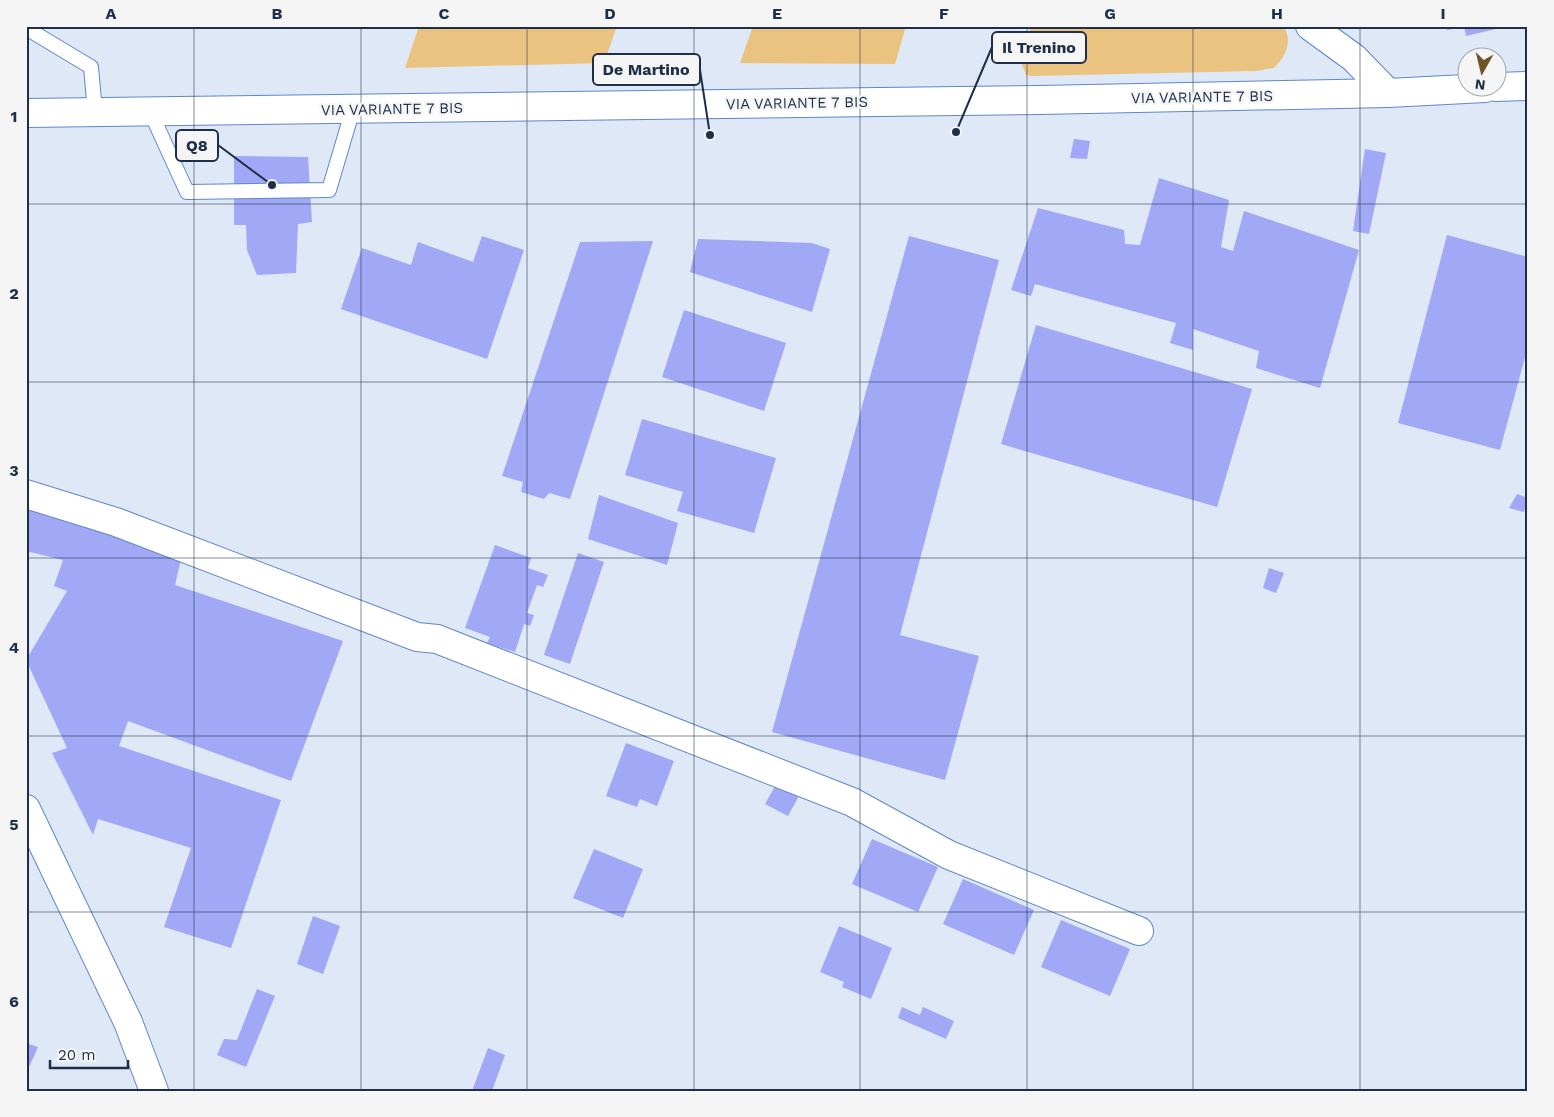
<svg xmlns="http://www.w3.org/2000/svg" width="1554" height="1117" font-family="'Work Sans',sans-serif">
<rect width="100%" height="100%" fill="#dfe8f6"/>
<path fill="#eac381" d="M 419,26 L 617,26 L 604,63 L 405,68 Z
M 753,26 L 906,26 L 895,64 L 740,63 Z
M 1031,26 L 1283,26 C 1294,41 1285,57 1274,68 L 1255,71 L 1032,76 L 1026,75 L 1022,65 L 1022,58 Z"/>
<path fill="#a1a8f5" d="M 1446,26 L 1463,26 L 1463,27 L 1447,30 Z
M 1464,26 L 1499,26 L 1500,28 L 1466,36 Z
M 1074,139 L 1090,141 L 1087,159 L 1070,158 Z
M 1365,149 L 1386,153 L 1369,234 L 1353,231 Z
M 234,156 L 308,157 L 312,222 L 298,224 L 296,273 L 257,275 L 247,250 L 246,225 L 234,225 Z
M 1159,178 L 1229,200 L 1221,247 L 1233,251 L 1244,211 L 1359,250 L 1320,388 L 1256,368 L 1259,351 L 1193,329 L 1193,350 L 1170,343 L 1176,323 L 1035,284 L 1031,296 L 1011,290 L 1038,208 L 1124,230 L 1125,244 L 1140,245 Z
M 1447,235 L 1528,257 L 1528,346 L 1500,450 L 1398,423 Z
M 482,236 L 524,250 L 487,359 L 341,309 L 362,248 L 411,265 L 418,242 L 473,262 Z
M 909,236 L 999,260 L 900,635 L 979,656 L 945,780 L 772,732 Z
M 698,239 L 812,243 L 830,249 L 812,312 L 690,272 Z
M 653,241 L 570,499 L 549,493 L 544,499 L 521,492 L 523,482 L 502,476 L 580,242 Z
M 684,310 L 786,343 L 764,411 L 662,377 Z
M 1036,325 L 1252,389 L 1217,507 L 1001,444 Z
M 642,419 L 776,458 L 754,533 L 677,511 L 683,492 L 625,475 Z
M 1517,494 L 1528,498 L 1524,512 L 1509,508 Z
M 599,495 L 678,523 L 667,565 L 588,539 Z
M 26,499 L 181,559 L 175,585 L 343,641 L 291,781 L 128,721 L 119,746 L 281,800 L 231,948 L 164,927 L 191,848 L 98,819 L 93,835 L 52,753 L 67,748 L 26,660 L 67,591 L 54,586 L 63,560 L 26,551 Z
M 495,545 L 531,558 L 528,568 L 548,575 L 543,587 L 537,585 L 527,613 L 534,615 L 530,626 L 524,624 L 515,652 L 487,643 L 490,637 L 465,628 Z
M 578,553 L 604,562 L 570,664 L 544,655 Z
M 1269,568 L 1284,573 L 1276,593 L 1263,588 Z
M 626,743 L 674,761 L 657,806 L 640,799 L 637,807 L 606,796 Z
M 778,781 L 800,794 L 788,816 L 765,804 Z
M 872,839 L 938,867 L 918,912 L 852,884 Z
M 594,849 L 643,869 L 623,918 L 573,898 Z
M 963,879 L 1034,910 L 1014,955 L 943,924 Z
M 313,916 L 340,926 L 323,974 L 297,964 Z
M 1061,920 L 1130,949 L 1110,996 L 1041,967 Z
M 839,926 L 892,948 L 871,999 L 842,987 L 844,982 L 820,972 Z
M 257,989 L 275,996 L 246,1067 L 217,1055 L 224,1039 L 237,1040 Z
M 902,1007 L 920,1015 L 923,1007 L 954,1021 L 946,1039 L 898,1018 Z
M 26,1043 L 38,1047 L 26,1074 Z
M 488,1048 L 505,1055 L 492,1091 L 472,1091 Z"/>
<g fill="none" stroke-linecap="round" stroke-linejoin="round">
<defs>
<path id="lane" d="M 26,28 L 91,67 L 95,112
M 150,111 L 187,192 L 329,190 L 353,109"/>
<path id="street" d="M 1310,26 L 1354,58 L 1388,93
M 26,494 L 116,522 L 417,637 L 437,639 L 852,802 L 949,855 L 1139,931
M 26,809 L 128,1022 L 154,1091"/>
<path id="primary" d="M 1496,87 L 1528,86
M 26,113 L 1040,100 L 1388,93 L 1485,88"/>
</defs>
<use href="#lane" stroke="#5f87c8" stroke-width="16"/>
<use href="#street" stroke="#5f87c8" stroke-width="30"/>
<use href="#primary" stroke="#5f87c8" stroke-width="30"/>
<use href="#lane" stroke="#fff" stroke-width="14"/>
<use href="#street" stroke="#fff" stroke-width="28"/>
<use href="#primary" stroke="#fff" stroke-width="28"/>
</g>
<path fill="none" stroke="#1e2f4a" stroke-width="1" stroke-opacity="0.55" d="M 194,26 L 194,1091M 361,26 L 361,1091M 527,26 L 527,1091M 694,26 L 694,1091M 860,26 L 860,1091M 1027,26 L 1027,1091M 1193,26 L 1193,1091M 1360,26 L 1360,1091M 26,204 L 1528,204M 26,382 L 1528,382M 26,558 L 1528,558M 26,736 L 1528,736M 26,912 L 1528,912"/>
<g text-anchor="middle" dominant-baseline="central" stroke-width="4.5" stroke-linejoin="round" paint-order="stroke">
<g font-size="15" fill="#1e2f4a" stroke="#f4f5f4">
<text transform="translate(1202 97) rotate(-1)">VIA VARIANTE 7 BIS</text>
<text transform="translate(797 103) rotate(-1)">VIA VARIANTE 7 BIS</text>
<text transform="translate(392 109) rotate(-1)">VIA VARIANTE 7 BIS</text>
</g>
</g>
<path fill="none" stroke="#1e2f4a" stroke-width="2" d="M956 132L992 47M710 135L700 70M272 185L218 145"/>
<g fill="#1e2f4a" stroke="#f4f5f4" stroke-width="2">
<circle cx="956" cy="132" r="5"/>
<circle cx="710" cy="135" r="5"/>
<circle cx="272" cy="185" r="5"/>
</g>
<g fill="#f4f5f4" stroke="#1e2f4a" stroke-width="2">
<rect x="992" y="32" width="94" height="31" rx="5"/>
<rect x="593" y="54" width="107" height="31" rx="5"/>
<rect x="176" y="130" width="42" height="31" rx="5"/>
</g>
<g font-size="16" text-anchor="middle" font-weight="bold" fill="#1e2f4a">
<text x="1039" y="53">Il Trenino</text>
<text x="646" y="75">De Martino</text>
<text x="197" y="151">Q8</text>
</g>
<rect width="1554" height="1117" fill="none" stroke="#f4f5f4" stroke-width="55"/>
<g transform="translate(1482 72) rotate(188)"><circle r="24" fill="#f4f5f4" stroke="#9ea6b0"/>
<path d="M0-4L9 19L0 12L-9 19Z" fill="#6f5526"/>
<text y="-8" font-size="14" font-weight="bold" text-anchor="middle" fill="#1e2f4a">N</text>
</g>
<path d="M50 1060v8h78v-8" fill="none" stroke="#1e2f4a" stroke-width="2.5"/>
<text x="58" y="1060" font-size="15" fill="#1e2f4a" stroke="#f4f5f4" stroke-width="4" paint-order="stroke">20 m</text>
<rect x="28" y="28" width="1498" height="1062" fill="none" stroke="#1e2f4a" stroke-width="2"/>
<g font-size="16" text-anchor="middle" font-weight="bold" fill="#1e2f4a">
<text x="111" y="19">A</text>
<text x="277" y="19">B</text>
<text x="444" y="19">C</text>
<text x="610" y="19">D</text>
<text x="777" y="19">E</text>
<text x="944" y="19">F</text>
<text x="1110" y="19">G</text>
<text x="1277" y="19">H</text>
<text x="1443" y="19">I</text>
<text x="14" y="122">1</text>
<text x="14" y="299">2</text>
<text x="14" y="476">3</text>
<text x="14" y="653">4</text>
<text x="14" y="830">5</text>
<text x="14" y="1007">6</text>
</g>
</svg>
